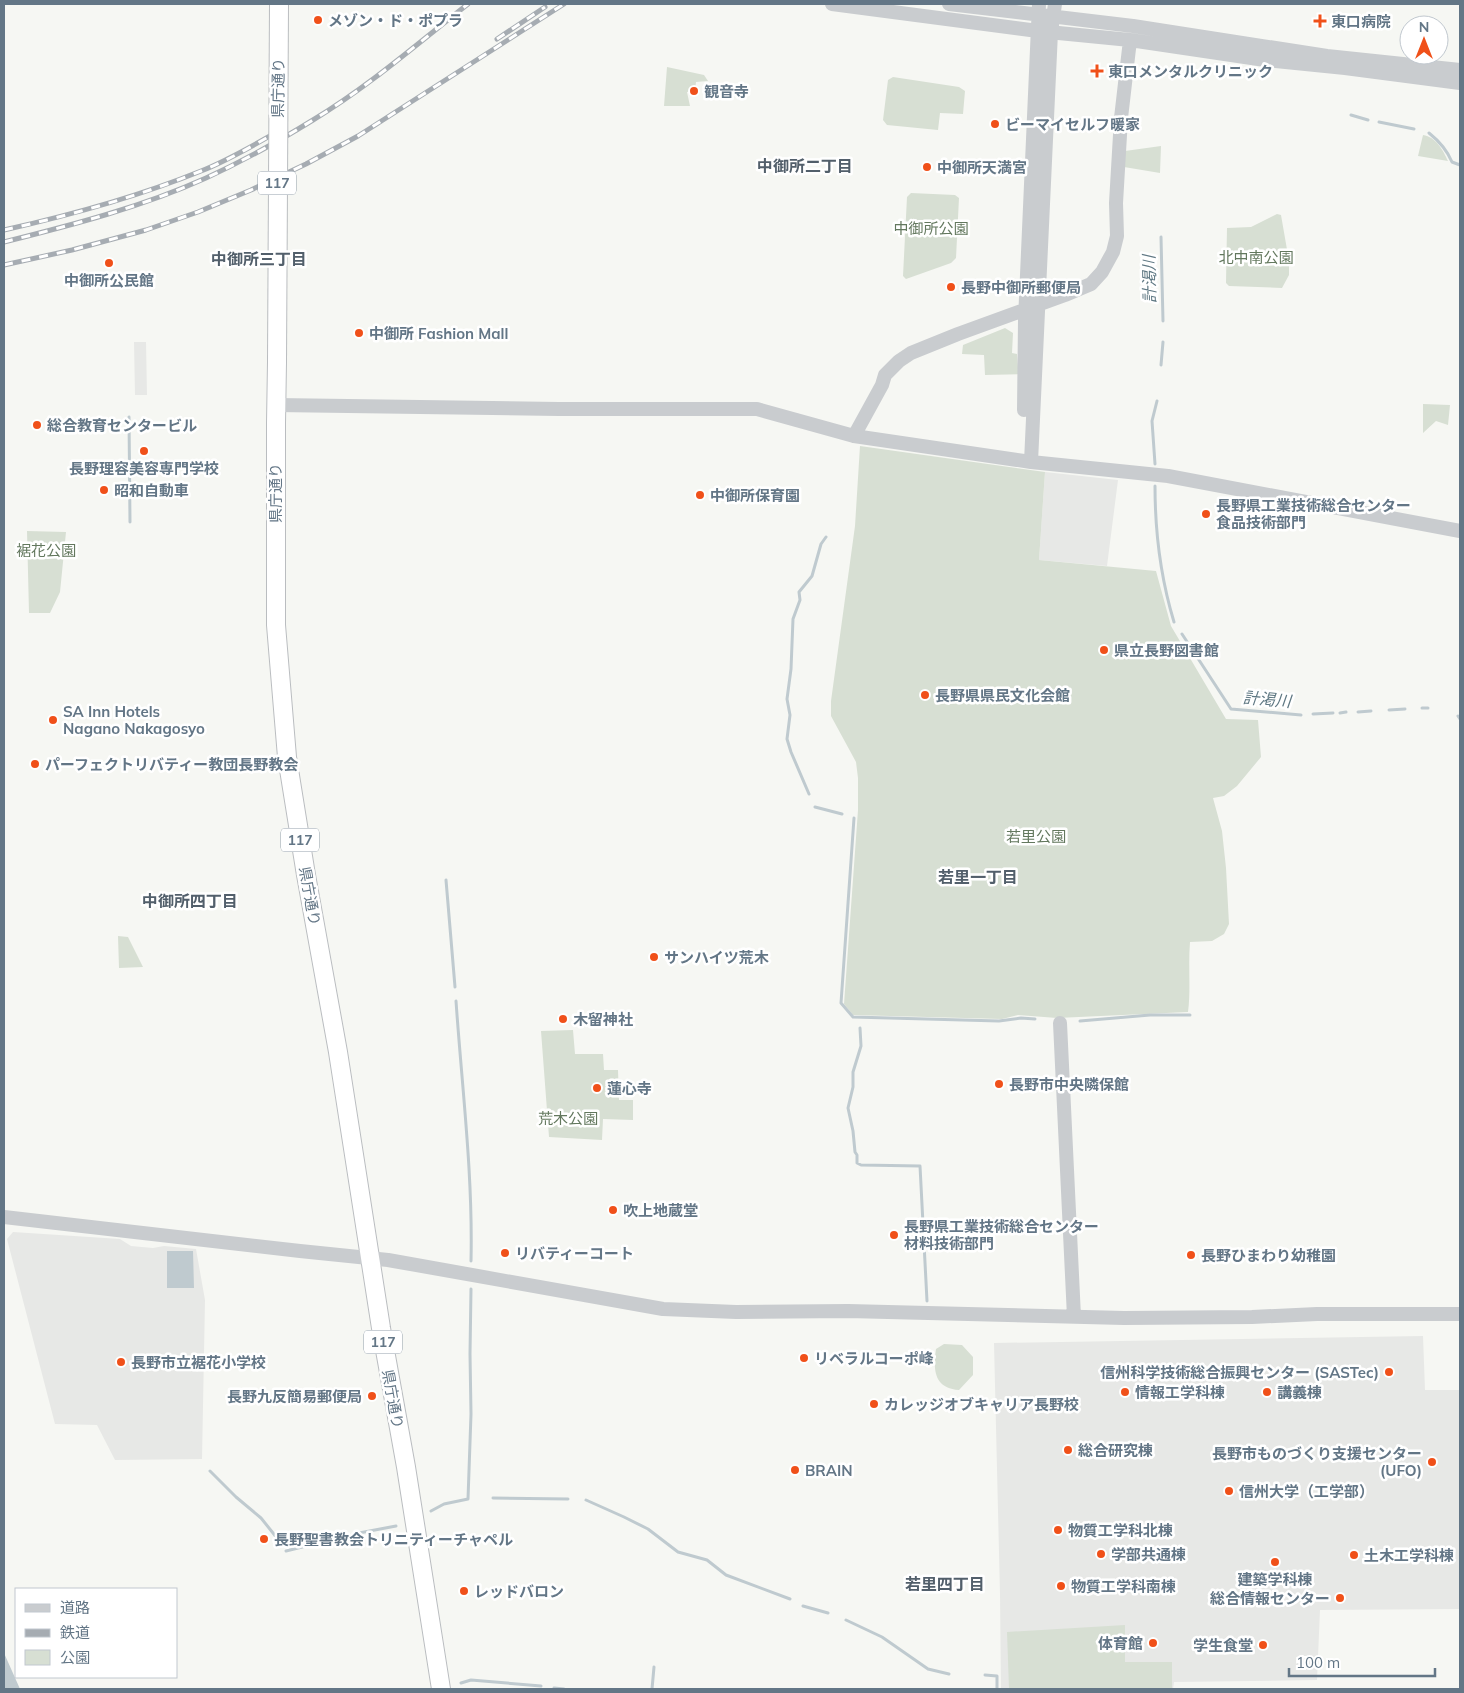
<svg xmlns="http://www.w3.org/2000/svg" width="1464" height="1693" font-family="Mulish,'Noto Sans JP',sans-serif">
<rect width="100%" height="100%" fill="#f6f7f3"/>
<path fill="#e7e8e6" d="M 134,342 L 146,342 L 147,395 L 135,395 Z
M 1045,472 L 1118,480 L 1107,566 L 1039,560 Z
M 13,1232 L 120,1239 L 131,1246 L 153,1248 L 164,1246 L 196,1249 L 205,1300 L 202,1459 L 115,1460 L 97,1425 L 55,1424 L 7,1239 Z
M 1423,1336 L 1425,1390 L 1460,1390 L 1460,1609 L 1320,1610 L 1317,1680 L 1174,1682 L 1173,1689 L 1001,1689 L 1000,1594 L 994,1343 Z"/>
<path fill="#d7dfd3" d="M 667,67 L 704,75 L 708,81 L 696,82 L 695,91 L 687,92 L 690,106 L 664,106 Z
M 893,77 L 959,87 L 965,91 L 963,114 L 940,113 L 938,130 L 887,125 L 883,120 L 888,80 Z
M 1423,135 C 1436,137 1443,150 1448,161 L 1418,156 Z
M 1161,146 L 1160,173 L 1124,167 L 1125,151 Z
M 911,193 L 955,195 L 959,198 L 956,258 L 951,263 L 906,279 L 903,276 L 907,197 Z
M 1277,214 L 1281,215 L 1289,261 L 1289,275 L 1282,288 L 1229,286 L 1226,283 L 1227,228 L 1251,227 Z
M 1005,328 L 1013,333 L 1012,353 L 1017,354 L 1018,366 L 1034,374 L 985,375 L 984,355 L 962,354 L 963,345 Z
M 1423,404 L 1450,405 L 1448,425 L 1436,421 L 1423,433 Z
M 860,446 L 1045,472 L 1039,560 L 1156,571 L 1171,626 L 1226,719 L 1258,720 L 1261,757 L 1237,786 L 1224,796 L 1213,798 L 1222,831 L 1226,868 L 1229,924 L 1224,934 L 1212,941 L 1190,942 C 1188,966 1191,989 1188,1012 L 1057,1018 L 1018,1015 L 1002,1019 L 853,1015 L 844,1004 L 858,810 L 858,778 L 856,762 L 831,716 L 831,701 L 855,526 Z
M 27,531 L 66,532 L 60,592 L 50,613 L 29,613 Z
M 118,936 L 128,937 L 143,967 L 119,968 Z
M 573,1030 L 575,1054 L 603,1054 L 604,1070 L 618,1070 L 619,1100 L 633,1100 L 633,1120 L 603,1119 L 602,1140 L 549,1137 L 541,1031 Z
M 944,1344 L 962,1345 L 973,1357 L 973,1375 L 959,1390 C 934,1388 933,1370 936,1349 Z
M 1125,1625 L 1125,1662 L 1172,1662 L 1172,1689 L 1009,1689 L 1007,1632 Z"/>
<path fill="#bfcacf" d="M 167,1251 L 193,1251 L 194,1288 L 167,1288 Z
M 4,1653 L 20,1689 L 4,1689 Z"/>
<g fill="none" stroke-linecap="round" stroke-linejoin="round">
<path stroke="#bfcacf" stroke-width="3" d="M 1351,115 L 1368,120
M 1379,122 L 1414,129
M 1429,133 C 1439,141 1447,150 1452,162 L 1460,165
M 1161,237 L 1163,321
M 1161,365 L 1163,342
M 129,417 L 130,522
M 1155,464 L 1152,421 L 1157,401
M 1155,486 C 1155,532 1161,579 1174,622
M 1182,634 L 1231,709 L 1301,715
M 1422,708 L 1428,708
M 1389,710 L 1405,709
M 1358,712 L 1371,711
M 1340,713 L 1346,712
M 1313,714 L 1333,713
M 1458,716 L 1460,719
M 809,794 L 791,752 L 787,739 L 790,715 L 787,699 L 791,669 L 793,619 L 800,600 L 799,592 L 812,576 L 821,544 L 826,537
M 815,807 L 842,814
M 854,818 L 841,1003 L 853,1017 L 999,1021 L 1021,1018 L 1035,1019
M 446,880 L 455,987
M 456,1001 C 462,1088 473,1174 471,1261
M 1080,1021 L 1150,1015 L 1190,1015
M 860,1028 L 861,1046 L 853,1072 L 853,1087 L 848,1108 L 853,1131 L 855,1152 L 857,1155 L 857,1163 L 861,1165 L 920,1166 L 927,1301
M 210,1471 L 236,1497 L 261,1518 L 277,1538
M 493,1498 L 568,1499
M 586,1500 L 624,1517 L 648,1529 L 678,1552 L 707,1560 L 726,1575 L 790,1599
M 431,1511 L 444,1504 L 468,1499 L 471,1414 L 470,1354 L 471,1289
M 286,1551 L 359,1533 L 396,1526
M 803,1606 L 828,1613
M 846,1620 L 882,1637 L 928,1669 L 949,1674
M 985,1675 L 997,1676 L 997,1689
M 461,1683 L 471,1680 L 541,1686
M 554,1688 L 564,1689
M 652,1689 L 654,1667"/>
<defs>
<path id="trunk" d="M 277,362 L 276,423 L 276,625 L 287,757 L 306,875 L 338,1052 L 381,1328 L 406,1467 L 441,1689"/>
</defs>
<use href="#trunk" stroke="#babdc0" stroke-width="20"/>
<path stroke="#c9cccf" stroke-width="14" d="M 832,4 L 1038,31 L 1130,40 L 1265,60 L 1345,68 L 1460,83
M 949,4 L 1133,26 L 1327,56 L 1460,70
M 276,405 L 559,409 L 757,409 L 854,436 L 1031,462 L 1168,476 L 1460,531
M 1024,410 L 1025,320 L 1039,4
M 854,436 L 882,385 L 885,375 L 899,361 L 911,353 L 958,334 L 1065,295 L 1091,284 L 1102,272 L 1113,252 L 1117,236 L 1116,203 L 1121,118 L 1130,40
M 1031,462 L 1051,32 L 1055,4
M 1060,1023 L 1074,1317
M 4,1217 L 300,1251 L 388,1260 L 663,1309 L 736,1312 L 848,1311 L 1124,1318 L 1252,1317 L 1317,1314 L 1460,1314"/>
<use href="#trunk" stroke="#fff" stroke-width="18"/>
<defs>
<path id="rail" d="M 497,39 L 545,7
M 4,230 C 71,215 137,197 201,171 C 229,160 256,144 282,129
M 4,242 C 72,225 142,207 206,178 C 243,161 279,141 313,120 C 368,87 417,44 468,4
M 4,265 L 72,250 L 146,230 L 198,212 L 251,190 L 306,164 L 358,136 L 564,4"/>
</defs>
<use href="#rail" stroke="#a6acb2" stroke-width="5"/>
<use href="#rail" stroke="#fff" stroke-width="3" stroke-dasharray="9" stroke-linecap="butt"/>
<defs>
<path id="trunk-bridge" d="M 277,362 L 279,4"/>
</defs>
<use href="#trunk-bridge" stroke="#babdc0" stroke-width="20" stroke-linecap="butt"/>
<use href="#trunk-bridge" stroke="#fff" stroke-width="18"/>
</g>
<g fill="#f05019" stroke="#fff" stroke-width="2">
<circle cx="318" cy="20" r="5"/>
<path d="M1317.5 13.5h5v5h5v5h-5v5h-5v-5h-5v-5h5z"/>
<path d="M1094.5 63.5h5v5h5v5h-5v5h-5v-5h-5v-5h5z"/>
<circle cx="694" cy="91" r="5"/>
<circle cx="995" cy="124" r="5"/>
<circle cx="927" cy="167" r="5"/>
<circle cx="109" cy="263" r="5"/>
<circle cx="951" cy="287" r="5"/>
<circle cx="359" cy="333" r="5"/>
<circle cx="37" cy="425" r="5"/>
<circle cx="144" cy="451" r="5"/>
<circle cx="104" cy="490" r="5"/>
<circle cx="700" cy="495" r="5"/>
<circle cx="1206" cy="514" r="5"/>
<circle cx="1104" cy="650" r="5"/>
<circle cx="925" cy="695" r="5"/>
<circle cx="53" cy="720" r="5"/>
<circle cx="35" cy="764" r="5"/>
<circle cx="654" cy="957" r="5"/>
<circle cx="563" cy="1019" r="5"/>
<circle cx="999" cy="1084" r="5"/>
<circle cx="597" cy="1088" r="5"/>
<circle cx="613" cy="1210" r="5"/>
<circle cx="894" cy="1235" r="5"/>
<circle cx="505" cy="1253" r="5"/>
<circle cx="1191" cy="1255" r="5"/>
<circle cx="804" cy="1358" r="5"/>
<circle cx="121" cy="1362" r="5"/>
<circle cx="1389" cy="1372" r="5"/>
<circle cx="1125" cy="1392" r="5"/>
<circle cx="1267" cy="1392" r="5"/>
<circle cx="372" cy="1396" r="5"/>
<circle cx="874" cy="1404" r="5"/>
<circle cx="1068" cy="1450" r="5"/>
<circle cx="1432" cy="1462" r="5"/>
<circle cx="795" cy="1470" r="5"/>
<circle cx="1229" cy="1491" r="5"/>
<circle cx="1058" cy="1530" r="5"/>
<circle cx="264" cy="1539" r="5"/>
<circle cx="1101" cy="1554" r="5"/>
<circle cx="1354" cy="1555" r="5"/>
<circle cx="1275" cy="1562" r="5"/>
<circle cx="1061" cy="1586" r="5"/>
<circle cx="464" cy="1591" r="5"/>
<circle cx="1340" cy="1598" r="5"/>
<circle cx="1153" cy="1643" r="5"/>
<circle cx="1263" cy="1645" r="5"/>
</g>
<g text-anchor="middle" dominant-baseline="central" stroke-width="5" stroke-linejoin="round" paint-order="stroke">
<g fill="#fff" stroke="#929faa" stroke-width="1">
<rect x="258" y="171.5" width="38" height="23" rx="4"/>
<rect x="281" y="828.5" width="38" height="23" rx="4"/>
<rect x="364" y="1330.5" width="38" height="23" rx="4"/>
</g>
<g font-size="14" font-weight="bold" fill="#637686">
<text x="277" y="183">117</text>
<text x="300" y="840">117</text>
<text x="383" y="1342">117</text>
</g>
<g font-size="15" font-weight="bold" fill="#637686" stroke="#fff" text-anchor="start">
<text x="328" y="20">メゾン・ド・ポプラ</text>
<text x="1331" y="21">東口病院</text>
<text x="1108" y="71">東口メンタルクリニック</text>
<text x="704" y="91">観音寺</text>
<text x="1005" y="124">ビーマイセルフ暖家</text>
<text x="937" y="167">中御所天満宮</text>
<text x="109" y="280" text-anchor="middle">中御所公民館</text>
<text x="961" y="287">長野中御所郵便局</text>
<text x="369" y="333">中御所 Fashion Mall</text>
<text x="47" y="425">総合教育センタービル</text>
<text x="144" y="468" text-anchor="middle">長野理容美容専門学校</text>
<text x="114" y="490">昭和自動車</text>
<text x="710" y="495">中御所保育園</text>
<text x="1216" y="505">長野県工業技術総合センター<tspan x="1216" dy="17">食品技術部門</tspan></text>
<text x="1114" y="650">県立長野図書館</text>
<text x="935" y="695">長野県県民文化会館</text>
<text x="63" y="711">SA Inn Hotels<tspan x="63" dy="17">Nagano Nakagosyo</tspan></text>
<text x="45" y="764">パーフェクトリバティー教団長野教会</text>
<text x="664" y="957">サンハイツ荒木</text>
<text x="573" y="1019">木留神社</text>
<text x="1009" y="1084">長野市中央隣保館</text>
<text x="607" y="1088">蓮心寺</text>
<text x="623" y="1210">吹上地蔵堂</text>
<text x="904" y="1226">長野県工業技術総合センター<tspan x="904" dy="17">材料技術部門</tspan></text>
<text x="515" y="1253">リバティーコート</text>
<text x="1201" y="1255">長野ひまわり幼稚園</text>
<text x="814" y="1358">リベラルコーポ峰</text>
<text x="131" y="1362">長野市立裾花小学校</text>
<text x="1379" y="1372" text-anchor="end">信州科学技術総合振興センター (SASTec)</text>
<text x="1135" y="1392">情報工学科棟</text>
<text x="1277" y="1392">講義棟</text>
<text x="362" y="1396" text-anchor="end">長野九反簡易郵便局</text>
<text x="884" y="1404">カレッジオブキャリア長野校</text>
<text x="1078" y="1450">総合研究棟</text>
<text x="1422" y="1453" text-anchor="end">長野市ものづくり支援センター<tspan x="1422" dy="17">(UFO)</tspan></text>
<text x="805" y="1470">BRAIN</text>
<text x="1239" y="1491">信州大学（工学部）</text>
<text x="1068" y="1530">物質工学科北棟</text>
<text x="274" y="1539">長野聖書教会トリニティーチャペル</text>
<text x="1111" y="1554">学部共通棟</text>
<text x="1364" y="1555">土木工学科棟</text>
<text x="1275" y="1579" text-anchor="middle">建築学科棟</text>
<text x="1071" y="1586">物質工学科南棟</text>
<text x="474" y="1591">レッドバロン</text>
<text x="1330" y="1598" text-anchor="end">総合情報センター</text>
<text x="1143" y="1643" text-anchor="end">体育館</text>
<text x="1253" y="1645" text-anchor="end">学生食堂</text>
</g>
<g font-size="15" fill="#637686" stroke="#fff">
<text transform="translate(278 88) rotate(-89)">県庁通り</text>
<text transform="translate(275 493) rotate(-90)">県庁通り</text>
<text transform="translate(310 896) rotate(80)">県庁通り</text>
<text transform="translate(393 1399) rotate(80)">県庁通り</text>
</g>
<g font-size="15" fill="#63785e" stroke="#fff">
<text x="931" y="228">中御所公園</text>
<text x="1256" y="257">北中南公園</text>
<text x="46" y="550">裾花公園</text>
<text x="1036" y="836">若里公園</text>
<text x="568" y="1118">荒木公園</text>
</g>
<g font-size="16" font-weight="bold" fill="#525f6b" stroke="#fff">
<text x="805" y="166">中御所二丁目</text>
<text x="259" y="259">中御所三丁目</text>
<text x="978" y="877">若里一丁目</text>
<text x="190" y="901">中御所四丁目</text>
<text x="945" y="1584">若里四丁目</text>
</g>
<g font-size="16" font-style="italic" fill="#5f7883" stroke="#fff">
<text transform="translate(1149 279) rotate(-91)">計渇川</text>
<text transform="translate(1267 699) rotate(5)">計渇川</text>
</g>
</g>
<rect width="1464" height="1693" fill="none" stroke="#637686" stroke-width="10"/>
<rect x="15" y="1588" width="162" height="90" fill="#ffffff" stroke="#c1c8cf"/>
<rect x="25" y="1604" width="25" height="8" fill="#c9cccf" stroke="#c1c8cf"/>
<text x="60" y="1613" font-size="15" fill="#637686">道路</text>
<rect x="25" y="1629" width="25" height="8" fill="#a6acb2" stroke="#c1c8cf"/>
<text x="60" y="1638" font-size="15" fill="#637686">鉄道</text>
<rect x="25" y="1650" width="25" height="15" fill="#d7dfd3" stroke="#c1c8cf"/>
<text x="60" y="1663" font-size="15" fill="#637686">公園</text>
<g transform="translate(1424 40)"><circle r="24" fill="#ffffff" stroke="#c1c8cf"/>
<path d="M0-4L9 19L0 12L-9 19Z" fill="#f05019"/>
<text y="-8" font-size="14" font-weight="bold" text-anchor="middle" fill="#637686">N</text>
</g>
<path d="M1289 1668v8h146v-8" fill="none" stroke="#637686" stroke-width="2.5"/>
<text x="1296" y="1668" font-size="15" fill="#637686" stroke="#ffffff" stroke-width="4" paint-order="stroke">100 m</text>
</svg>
